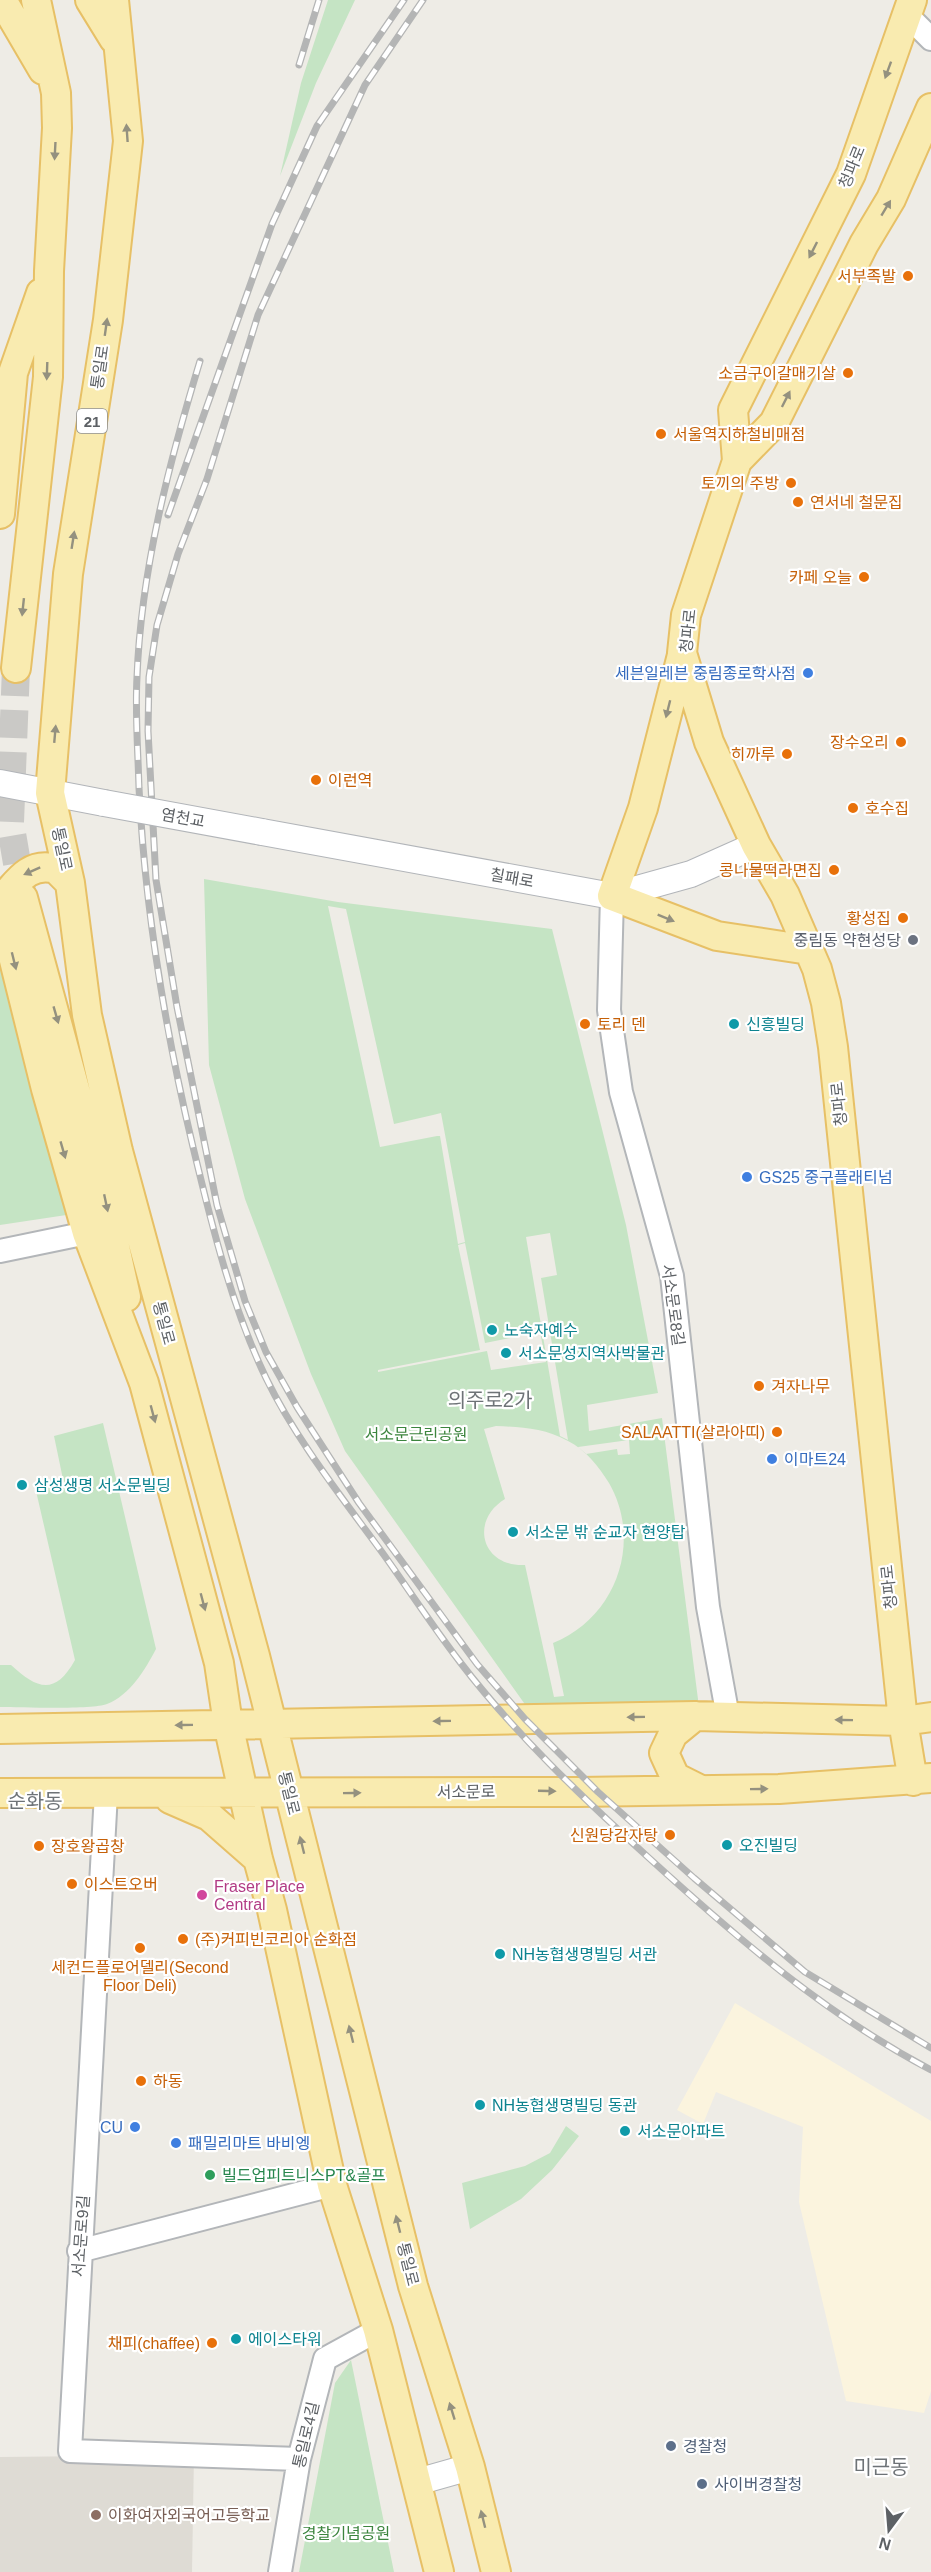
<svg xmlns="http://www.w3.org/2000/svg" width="931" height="2572" font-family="Arial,'Noto Sans KR',sans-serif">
<rect width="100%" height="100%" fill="#eeece6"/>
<path fill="#fbf4de" d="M 735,2003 L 931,2121 L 931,2391 L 924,2413 L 846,2401 L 799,2202 L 803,2127 L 716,2092 L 703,2124 L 677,2110 Z"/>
<path fill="#dedbd4" d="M 194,2455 L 192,2572 L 0,2572 L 0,2457 Z"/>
<path fill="#c5e4c4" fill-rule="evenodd" d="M 328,0 L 355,0 L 316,83 L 280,176 L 301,83 Z
M 204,879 L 338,902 L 552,929 L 626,1225 L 658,1393 L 587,1405 L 589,1431 L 662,1418 L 699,1707 L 529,1710 L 345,1451 L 311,1374 L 245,1199 L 209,1065 ZM 328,906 L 346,909 L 394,1124 L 433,1115 L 437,1136 L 380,1147 ZM 441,1113 L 465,1242 L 458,1244 L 440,1136 L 437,1136 L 433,1115 ZM 550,1233 L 557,1275 L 541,1278 L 568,1440 L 560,1436 L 526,1237 ZM 465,1243 L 485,1343 L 540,1332 L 546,1362 L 491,1370 L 487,1351 L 378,1372 L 378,1370 L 480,1350 L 458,1245 ZM 496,1426 C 522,1427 544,1428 568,1441 C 585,1449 599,1467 609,1483 C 643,1542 616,1618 553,1643 L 564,1696 L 554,1697 L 525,1565 C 482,1567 469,1521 505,1499 L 484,1429 ZM 629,1440 L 630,1454 L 618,1455 L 617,1449 L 586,1454 L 578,1447 Z
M 0,953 L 73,1214 L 0,1225 Z
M 103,1423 L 156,1649 C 145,1670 130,1695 107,1704 C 92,1710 21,1707 0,1707 L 0,1665 L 11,1665 C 37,1689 55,1696 75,1660 L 36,1491 L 64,1484 L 54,1436 Z
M 566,2126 L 579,2136 L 552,2170 L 521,2199 L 470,2229 L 462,2183 L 525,2166 L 550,2153 Z
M 351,2360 L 394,2572 L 299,2572 L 335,2383 Z"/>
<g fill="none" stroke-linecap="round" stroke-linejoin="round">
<path stroke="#cac9c6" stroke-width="28" stroke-dasharray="28 14" stroke-linecap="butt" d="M 16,668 L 10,822 L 23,898"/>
<defs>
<path id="tertiary" d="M 907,15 L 931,39
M 612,896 L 609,1010 L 621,1092 L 672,1276 L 708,1607 L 728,1717
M 0,1251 L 87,1233
M 106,1793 L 70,2451 L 299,2459
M 79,2251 L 332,2185
M 280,2572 L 299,2459 L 325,2359 L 378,2330"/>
<path id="secondary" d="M 0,783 L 104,803
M 262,832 L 612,896 L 691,874 L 756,845
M 417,2482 L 470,2467"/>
<path id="primary" d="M 90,0 L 114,39
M 114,0 L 128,141 L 108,320 L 68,574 L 50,793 L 70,883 L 87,1015 L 118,1151 L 255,1656 L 413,2286 L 470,2467 L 496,2572
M 912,0 L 851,174 L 733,410 L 737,461 L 686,615 L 682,653 L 709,742 L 756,845 L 785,895 L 817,969 L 826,1003 L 833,1047 L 903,1721 L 913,1781
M 0,1 L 5,5 L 43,70
M 737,461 L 774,423 L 864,244 L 891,199 L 931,108
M 0,514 L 13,373 L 41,293
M 682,655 L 643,808 L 612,896 L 717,936 L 809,950
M 16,668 L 48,377 L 49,271 L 57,128 L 56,93 L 36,0
M 23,898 L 103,1192 L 126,1297
M 0,902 C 16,884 28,861 56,869 L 70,883
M 0,904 L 46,1089 L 87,1233 L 144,1383 L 219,1663 L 228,1724 L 258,1859 L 272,1910 L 332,2185 L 378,2330 L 439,2572
M 695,1716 L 673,1734 L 664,1753 L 675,1777 L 701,1790
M 0,1729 L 695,1716 L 903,1721 L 931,1717
M 0,1793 L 578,1792 L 779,1789 L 931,1778
M 170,1799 L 209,1816 L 258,1859"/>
</defs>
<use href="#tertiary" stroke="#b3b6b9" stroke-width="26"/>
<use href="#secondary" stroke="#b2b5b9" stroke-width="28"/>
<use href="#primary" stroke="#e7c066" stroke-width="32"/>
<use href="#tertiary" stroke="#fff" stroke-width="22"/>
<use href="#secondary" stroke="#fff" stroke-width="26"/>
<use href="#primary" stroke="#f9ebb0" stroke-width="28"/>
<defs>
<path id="rail" d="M 423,0 L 365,85 L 258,315 L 207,479 L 178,554 L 157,625 L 149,677 L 148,731 L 156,880 L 177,1007 L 217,1205 L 245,1301 L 266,1352 L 297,1407 L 359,1503 L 477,1664 L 525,1719 L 598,1792 L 694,1878 L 805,1972 L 931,2048
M 299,65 L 319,0
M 200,361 C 169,463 141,570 137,677 C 135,714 138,751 139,788 C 145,910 165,1029 193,1147 C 212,1226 231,1305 266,1378 C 296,1440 344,1500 384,1555 C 409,1590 433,1627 460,1662 C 515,1734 582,1797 649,1858 C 737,1938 825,2014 931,2070
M 168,515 L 272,224 L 317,126 L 404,0"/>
</defs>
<use href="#rail" stroke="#b4b5b5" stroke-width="7"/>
<use href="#rail" stroke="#fff" stroke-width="4.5" stroke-dasharray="14" stroke-linecap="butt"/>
<defs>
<path id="secondary-bridge" d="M 104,803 L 262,832"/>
</defs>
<use href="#secondary-bridge" stroke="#b2b5b9" stroke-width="28" stroke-linecap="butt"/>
<use href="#secondary-bridge" stroke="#fff" stroke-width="26"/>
</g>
<defs><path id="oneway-solid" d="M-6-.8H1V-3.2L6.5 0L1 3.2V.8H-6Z" transform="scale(1.5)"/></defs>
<g fill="#94917f">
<use href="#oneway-solid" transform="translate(888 70) rotate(110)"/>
<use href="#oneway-solid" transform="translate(127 133) rotate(-94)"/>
<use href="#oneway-solid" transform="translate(55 151) rotate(93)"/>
<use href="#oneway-solid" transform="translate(886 208) rotate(-59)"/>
<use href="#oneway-solid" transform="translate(813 250) rotate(117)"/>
<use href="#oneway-solid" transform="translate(106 327) rotate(-82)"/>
<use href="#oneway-solid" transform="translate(47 371) rotate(92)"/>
<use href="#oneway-solid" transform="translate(786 399) rotate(-63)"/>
<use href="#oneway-solid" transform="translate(73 540) rotate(-81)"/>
<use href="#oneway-solid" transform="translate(23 607) rotate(96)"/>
<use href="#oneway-solid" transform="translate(668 709) rotate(104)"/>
<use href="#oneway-solid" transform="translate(55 734) rotate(-85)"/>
<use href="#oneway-solid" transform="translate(32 871) rotate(156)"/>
<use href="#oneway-solid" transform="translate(666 918) rotate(22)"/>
<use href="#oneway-solid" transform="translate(14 961) rotate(76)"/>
<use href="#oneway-solid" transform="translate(56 1015) rotate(74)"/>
<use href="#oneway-solid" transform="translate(63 1150) rotate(74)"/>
<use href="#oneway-solid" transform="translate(106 1203) rotate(78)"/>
<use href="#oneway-solid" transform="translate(153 1414) rotate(75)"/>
<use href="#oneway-solid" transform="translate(203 1602) rotate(75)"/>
<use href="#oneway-solid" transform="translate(636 1717) rotate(179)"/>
<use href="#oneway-solid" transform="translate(844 1720) rotate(-179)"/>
<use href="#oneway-solid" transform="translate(442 1721) rotate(179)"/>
<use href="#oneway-solid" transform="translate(184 1725) rotate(179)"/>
<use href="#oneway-solid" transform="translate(759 1789) rotate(-1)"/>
<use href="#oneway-solid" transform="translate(547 1791) rotate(2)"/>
<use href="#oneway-solid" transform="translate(352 1793) rotate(-1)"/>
<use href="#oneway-solid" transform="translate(302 1845) rotate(-104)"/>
<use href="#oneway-solid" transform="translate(351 2034) rotate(-104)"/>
<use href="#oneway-solid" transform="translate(398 2224) rotate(-104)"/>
<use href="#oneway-solid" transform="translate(452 2411) rotate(-107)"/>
<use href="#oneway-solid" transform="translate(483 2519) rotate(-104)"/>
</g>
<g fill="#e8710a" stroke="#fff" stroke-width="2">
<circle cx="908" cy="276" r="6"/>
<circle cx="848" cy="373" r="6"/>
<circle cx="661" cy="434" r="6"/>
<circle cx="791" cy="483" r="6"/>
<circle cx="798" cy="502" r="6"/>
<circle cx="864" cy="577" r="6"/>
<circle cx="901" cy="742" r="6"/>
<circle cx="787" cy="754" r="6"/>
<circle cx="316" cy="780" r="6"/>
<circle cx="853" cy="808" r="6"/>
<circle cx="834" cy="870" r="6"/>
<circle cx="903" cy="918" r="6"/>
<circle cx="585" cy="1024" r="6"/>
<circle cx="759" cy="1386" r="6"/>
<circle cx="777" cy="1432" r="6"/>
<circle cx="670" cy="1835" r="6"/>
<circle cx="39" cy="1846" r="6"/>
<circle cx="72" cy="1884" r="6"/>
<circle cx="183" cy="1939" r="6"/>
<circle cx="140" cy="1948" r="6"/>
<circle cx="141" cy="2081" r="6"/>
<circle cx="212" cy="2343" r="6"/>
</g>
<g fill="#3f7fe0" stroke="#fff" stroke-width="2">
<circle cx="808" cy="673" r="6"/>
<circle cx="747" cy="1177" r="6"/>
<circle cx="772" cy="1459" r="6"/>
<circle cx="135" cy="2127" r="6"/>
<circle cx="176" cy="2143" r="6"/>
</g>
<circle fill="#6b7280" stroke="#fff" stroke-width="2" cx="913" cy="940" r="6"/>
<g fill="#0f9aa8" stroke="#fff" stroke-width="2">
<circle cx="734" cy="1024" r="6"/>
<circle cx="492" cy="1330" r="6"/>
<circle cx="506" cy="1353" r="6"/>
<circle cx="22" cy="1485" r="6"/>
<circle cx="513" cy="1532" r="6"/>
<circle cx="727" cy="1845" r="6"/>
<circle cx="500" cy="1954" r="6"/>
<circle cx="480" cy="2105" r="6"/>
<circle cx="625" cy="2131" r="6"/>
<circle cx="236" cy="2339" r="6"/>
</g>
<circle fill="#d1479c" stroke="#fff" stroke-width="2" cx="202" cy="1895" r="6"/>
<circle fill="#2e9e5b" stroke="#fff" stroke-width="2" cx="210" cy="2175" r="6"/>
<g fill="#5c6f8a" stroke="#fff" stroke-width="2">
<circle cx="671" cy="2446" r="6"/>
<circle cx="702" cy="2484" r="6"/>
</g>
<circle fill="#8d6e63" stroke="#fff" stroke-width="2" cx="96" cy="2515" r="6"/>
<g text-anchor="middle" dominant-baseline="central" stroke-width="4.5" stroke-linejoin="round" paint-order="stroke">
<rect fill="#fff" stroke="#8e9093" stroke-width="1.5" x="77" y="409" width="30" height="24" rx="4.5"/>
<g font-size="15" font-weight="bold" fill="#5d6165">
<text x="92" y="421">21</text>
</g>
<g font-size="16" fill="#5d6165" stroke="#fff">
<text transform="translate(852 167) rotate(-68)">청파로</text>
<text transform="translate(100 367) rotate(-82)">통일로</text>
<text transform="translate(688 631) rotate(-84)">청파로</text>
<text transform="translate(183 818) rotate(10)">염천교</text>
<text transform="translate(62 849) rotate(78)">통일로</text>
<text transform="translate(512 878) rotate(10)">칠패로</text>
<text transform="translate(839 1104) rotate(-96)">청파로</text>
<text transform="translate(673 1305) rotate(82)">서소문로8길</text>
<text transform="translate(164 1323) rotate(75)">통일로</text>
<text transform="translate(889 1587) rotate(-96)">청파로</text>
<text transform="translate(466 1792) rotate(-1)">서소문로</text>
<text transform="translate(289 1793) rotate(76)">통일로</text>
<text transform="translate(81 2236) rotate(-86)">서소문로9길</text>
<text transform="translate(408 2264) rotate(76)">통일로</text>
<text transform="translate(306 2435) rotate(-77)">통일로4길</text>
</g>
<g font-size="16" fill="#c56008" stroke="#fff" text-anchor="end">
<text x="896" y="276">서부족발</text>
<text x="836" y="373">소금구이갈매기살</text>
<text x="673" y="434" text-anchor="start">서울역지하철비매점</text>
<text x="779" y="483">토끼의 주방</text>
<text x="810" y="502" text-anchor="start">연서네 철문집</text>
<text x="852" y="577">카페 오늘</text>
<text x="889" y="742">장수오리</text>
<text x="775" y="754">히까루</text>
<text x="328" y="780" text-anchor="start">이런역</text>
<text x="865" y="808" text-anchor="start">호수집</text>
<text x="822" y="870">콩나물떡라면집</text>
<text x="891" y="918">황성집</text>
<text x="597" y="1024" text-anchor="start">토리 덴</text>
<text x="771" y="1386" text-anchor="start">겨자나무</text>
<text x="765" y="1432">SALAATTI(살라아띠)</text>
<text x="658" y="1835">신원당감자탕</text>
<text x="51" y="1846" text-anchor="start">장호왕곱창</text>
<text x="84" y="1884" text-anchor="start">이스트오버</text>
<text x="195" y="1939" text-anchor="start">(주)커피빈코리아 순화점</text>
<text x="140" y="1967" text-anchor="middle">세컨드플로어델리(Second<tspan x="140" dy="18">Floor Deli)</tspan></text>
<text x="153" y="2081" text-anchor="start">하동</text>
<text x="200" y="2343">채피(chaffee)</text>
</g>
<g font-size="16" fill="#366cbe" stroke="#fff" text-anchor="start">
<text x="796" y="673" text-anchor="end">세븐일레븐 중림종로학사점</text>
<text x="759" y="1177">GS25 중구플래티넘</text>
<text x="784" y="1459">이마트24</text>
<text x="123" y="2127" text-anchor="end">CU</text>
<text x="188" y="2143">패밀리마트 바비엥</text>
</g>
<g font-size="16" fill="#5b616d" stroke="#fff" text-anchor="end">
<text x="901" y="940">중림동 약현성당</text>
</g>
<g font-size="16" fill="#0d838f" stroke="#fff" text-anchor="start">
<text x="746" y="1024">신흥빌딩</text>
<text x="504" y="1330">노숙자예수</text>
<text x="518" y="1353">서소문성지역사박물관</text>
<text x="34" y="1485">삼성생명 서소문빌딩</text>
<text x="525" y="1532">서소문 밖 순교자 현양탑</text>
<text x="739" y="1845">오진빌딩</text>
<text x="512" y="1954">NH농협생명빌딩 서관</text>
<text x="492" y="2105">NH농협생명빌딩 동관</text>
<text x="637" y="2131">서소문아파트</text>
<text x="248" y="2339">에이스타워</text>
</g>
<g font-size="16" fill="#3c853e" stroke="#fff">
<text x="416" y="1434">서소문근린공원</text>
<text x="346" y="2533">경찰기념공원</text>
</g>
<g font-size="16" fill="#b23c85" stroke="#fff" text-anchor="start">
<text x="214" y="1886">Fraser Place<tspan x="214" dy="18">Central</tspan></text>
</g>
<g font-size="16" fill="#27864d" stroke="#fff" text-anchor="start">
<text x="222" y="2175">빌드업피트니스PT&amp;골프</text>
</g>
<g font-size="16" fill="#4e5e75" stroke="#fff" text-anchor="start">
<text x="683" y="2446">경찰청</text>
<text x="714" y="2484">사이버경찰청</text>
</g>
<g font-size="16" fill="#785e54" stroke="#fff" text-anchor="start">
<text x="108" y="2515">이화여자외국어고등학교</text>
</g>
<g font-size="20" fill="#6e7377" stroke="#fff">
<text x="490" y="1400">의주로2가</text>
<text x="35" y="1801">순화동</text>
<text x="881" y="2467">미근동</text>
</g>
</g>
<g transform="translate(889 2530) rotate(196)" stroke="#ffffff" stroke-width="4.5" paint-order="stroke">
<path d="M0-4.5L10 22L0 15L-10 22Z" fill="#5d6165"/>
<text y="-9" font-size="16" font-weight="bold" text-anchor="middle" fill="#5d6165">N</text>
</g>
</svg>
